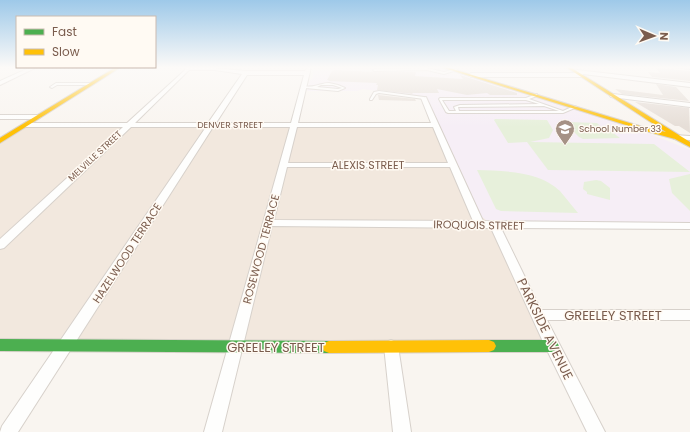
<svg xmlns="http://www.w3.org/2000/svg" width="690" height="432" font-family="Poppins,sans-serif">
<rect width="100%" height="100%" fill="#f9f5f0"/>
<path fill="#f2e8de" d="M 25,125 L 435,125 L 537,315 L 552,346 L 0,347 L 0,141 Z"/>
<path fill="#f6eef6" d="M 311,67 L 442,67 L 629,126 L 673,143 L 690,150 L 690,222 L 493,222 L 486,220 L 482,217 L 426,98 L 363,89 L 357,91 L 307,91 L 310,80 L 313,78 L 313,69 Z"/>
<path fill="#e7f0db" d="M 495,119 L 547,120 L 553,130 L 549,138 L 530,142 L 654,144 L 690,172 L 548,170 L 527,142 L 508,143 L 494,120 Z
M 568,122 L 597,123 L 606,131 L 612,132 L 620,138 L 583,139 L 579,137 L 573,131 L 576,130 Z
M 477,170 C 503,171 540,171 560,191 C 566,198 572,206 578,213 L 501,211 L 496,209 Z
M 690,174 L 690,211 L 672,193 L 669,179 Z
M 596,180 L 601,181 L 610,188 L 610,200 L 587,194 L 587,192 L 583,189 L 584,182 Z"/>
<path fill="#e6ded7" d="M 656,68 L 690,71 L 690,81 L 652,77 L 648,72 L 660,73 Z
M 335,70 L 374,72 L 416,72 L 415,76 L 463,79 L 460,75 L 517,93 L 517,95 L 490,95 L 487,93 L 467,95 L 437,89 L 439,93 L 412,93 L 413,94 L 377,90 L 378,85 L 376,85 L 377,83 L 328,81 L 329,80 L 327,80 L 332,71 Z
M 656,84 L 676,87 L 689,101 L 622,94 L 615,89 L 663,95 Z
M 378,95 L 415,99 L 416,101 L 379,100 Z
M 635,102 L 689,108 L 690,133 L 679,126 L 675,126 Z"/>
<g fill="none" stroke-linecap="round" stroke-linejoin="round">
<defs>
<path id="lane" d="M 427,68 L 444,72 L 456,69 L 457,70 L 444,74 L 427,70 L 374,71 L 373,70 L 374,69 Z
M 56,83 L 91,83 L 92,84 L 91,85 L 57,85 L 52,88 L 50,87 Z
M 329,83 L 338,85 L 345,88 L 338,91 L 305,88 L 304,87 C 307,86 311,87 314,86 C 320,85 323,83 329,83 ZM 321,85 L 333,85 L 342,88 L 338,89 L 317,87 Z
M 379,91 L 424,97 L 425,98 L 424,99 L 379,93 L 376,94 L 372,100 L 370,100 L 370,99 L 374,92 Z
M 536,94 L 537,94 L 537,96 L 529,99 L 563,111 L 574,106 L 577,107 L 563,113 L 448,113 L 446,112 L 439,99 L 440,98 L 526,98 ZM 442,100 L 526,100 L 539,104 L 460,105 L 454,107 L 456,111 L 449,111 ZM 544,106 L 559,111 L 459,111 L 458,107 Z"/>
<path id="street" d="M 31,67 L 37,67 L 0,85 L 0,81 Z
M 187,67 L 215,68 L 245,71 L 305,71 L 307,67 L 311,67 L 298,123 L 431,123 L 421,98 L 426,97 L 483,221 L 690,223 L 690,229 L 501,228 L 541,310 L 690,310 L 690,320 L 547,320 L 605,432 L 587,432 L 545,346 L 491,228 L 272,226 L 222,432 L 204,432 L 290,127 L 213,127 L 18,432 L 0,432 L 2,426 L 206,127 L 131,127 L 4,248 L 0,249 L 0,239 L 123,127 L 25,127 L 22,125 L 25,123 L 127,123 L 184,71 ZM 189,70 L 215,70 L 242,74 L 208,123 L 135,123 ZM 247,75 L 304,75 L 291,123 L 216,123 ZM 297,127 L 433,127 L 448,163 L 288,163 ZM 287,167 L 450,167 L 473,221 L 274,220 Z
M 674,67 L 690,67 L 690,69 Z
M 577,70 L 690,83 L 690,87 L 583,74 L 581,77 L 471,77 L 468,75 L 471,73 L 577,73 L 574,72 Z
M 613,94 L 690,103 L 690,107 L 611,97 L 610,96 Z
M 0,115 L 38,115 L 41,117 L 38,119 L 0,119 Z
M 674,135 L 690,136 L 690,140 L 674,139 Z
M 391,340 L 396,342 L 398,346 L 411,432 L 393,432 L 384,346 L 386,342 Z"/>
<path id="fast" d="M 0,339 L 329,341 L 334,343 L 336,347 L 334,351 L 329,353 L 0,351 Z
M 489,340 L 552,340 L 557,342 L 559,346 L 557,350 L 552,352 L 489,352 L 484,350 L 482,346 L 484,342 Z"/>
<path id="slow" d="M 116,67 L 121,67 L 0,143 L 0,138 Z
M 441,67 L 446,67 L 646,128 L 666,132 L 566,67 L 570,67 L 690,142 L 690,147 L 675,139 L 642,130 Z
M 489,340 L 494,342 L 496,346 L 494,350 L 489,352 L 329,353 L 324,351 L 322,347 L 324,343 L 329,341 Z"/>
</defs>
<use href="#lane" stroke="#d7d1cb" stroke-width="2"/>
<use href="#street" stroke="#d7d1cb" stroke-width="2"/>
<use href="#fast" stroke="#d9d2cb" stroke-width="2"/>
<use href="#slow" stroke="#d9d2cb" stroke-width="2"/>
<use href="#lane" fill="#fefefd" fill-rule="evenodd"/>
<use href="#street" fill="#fefefd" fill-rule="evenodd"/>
<use href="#fast" fill="#4caf50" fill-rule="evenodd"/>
<use href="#slow" fill="#ffc107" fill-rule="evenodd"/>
</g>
<linearGradient id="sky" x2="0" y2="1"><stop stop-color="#9ec9e9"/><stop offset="0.53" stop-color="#fcfaf8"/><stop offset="1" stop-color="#fcfaf8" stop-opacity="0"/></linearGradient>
<rect width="690" height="127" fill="url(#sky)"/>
<defs>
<symbol id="school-pin" viewBox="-11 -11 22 30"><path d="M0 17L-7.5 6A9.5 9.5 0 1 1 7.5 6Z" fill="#a69286" stroke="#fffaf3"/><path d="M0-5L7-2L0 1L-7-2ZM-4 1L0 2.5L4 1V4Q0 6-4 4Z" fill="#fff"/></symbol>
</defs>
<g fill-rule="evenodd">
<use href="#school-pin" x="554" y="118" width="22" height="30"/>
</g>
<g text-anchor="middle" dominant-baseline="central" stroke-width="3" stroke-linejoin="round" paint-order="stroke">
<g font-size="9" fill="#7a5c4d" stroke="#fffaf3">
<text x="230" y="125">DENVER STREET</text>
<text transform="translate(95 156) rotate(-43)">MELVILLE STREET</text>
</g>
<g font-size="9" fill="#7a5c4d" stroke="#fffaf3" text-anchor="start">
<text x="579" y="129">School Number 33</text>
</g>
<g font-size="11" fill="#7a5c4d" stroke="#fffaf3">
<text x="368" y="165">ALEXIS STREET</text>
<text transform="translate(479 225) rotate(1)">IROQUOIS STREET</text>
<text transform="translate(261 249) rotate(-75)">ROSEWOOD TERRACE</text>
<text transform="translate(127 253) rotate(-57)">HAZELWOOD TERRACE</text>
</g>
<g font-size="13" fill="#7a5c4d" stroke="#fffaf3">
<text x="613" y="315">GREELEY STREET</text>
<text transform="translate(545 329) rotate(64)">PARKSIDE AVENUE</text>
<text x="276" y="347">GREELEY STREET</text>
</g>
</g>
<rect x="16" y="16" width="140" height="52" fill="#fffaf3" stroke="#cabbb1"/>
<rect x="24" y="29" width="20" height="6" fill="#4caf50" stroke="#cabbb1"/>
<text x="52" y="36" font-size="12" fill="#7a5c4d">Fast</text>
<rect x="24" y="49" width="20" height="6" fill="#ffc107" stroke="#cabbb1"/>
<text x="52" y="56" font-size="12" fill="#7a5c4d">Slow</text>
<g transform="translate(654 36) rotate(92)" stroke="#fffaf3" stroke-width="3" paint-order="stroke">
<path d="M0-3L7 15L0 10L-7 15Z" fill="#7a5c4d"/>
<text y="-6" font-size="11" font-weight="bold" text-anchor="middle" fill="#7a5c4d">N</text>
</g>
</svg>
